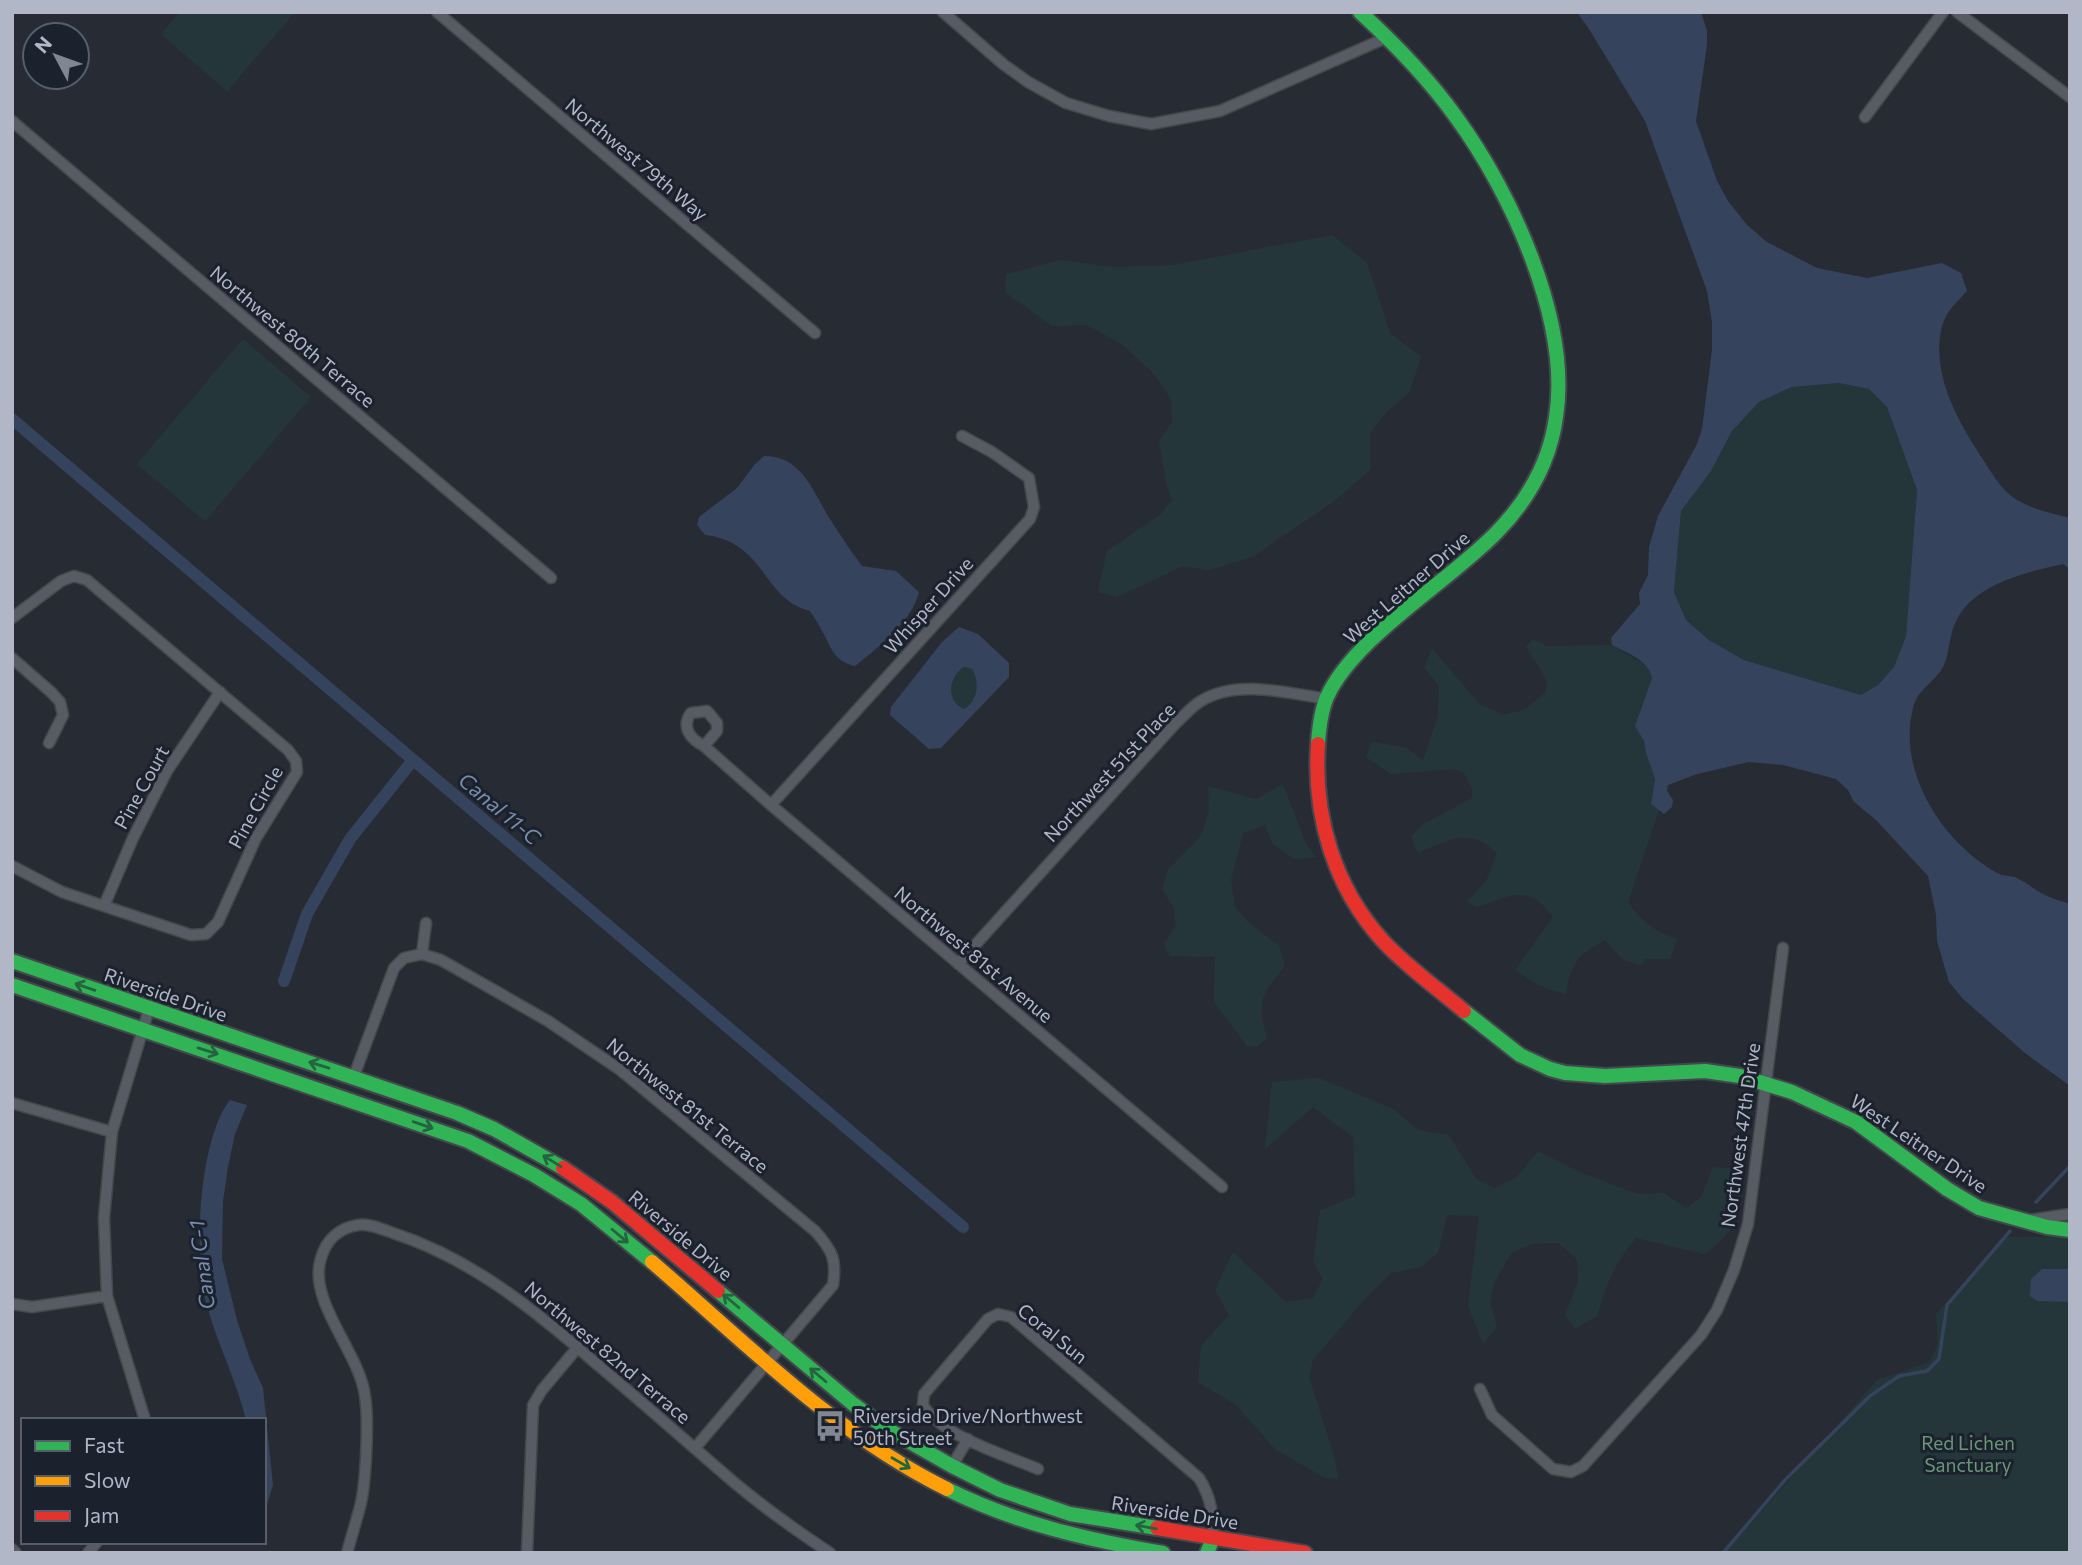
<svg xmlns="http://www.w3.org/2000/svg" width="2082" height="1565" font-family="Commissioner,sans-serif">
<rect width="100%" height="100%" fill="#272c34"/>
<path fill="#25363a" d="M 180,12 L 295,12 L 227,91 L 161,34 Z
M 1332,235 L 1367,263 L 1390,333 L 1421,357 L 1409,393 L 1387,411 L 1370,433 L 1370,470 L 1333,502 L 1252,557 L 1209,570 L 1183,566 L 1117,597 L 1098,592 L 1107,551 L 1160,515 L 1172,500 L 1166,483 L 1159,441 L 1172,422 L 1171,399 L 1154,374 L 1123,345 L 1087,325 L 1052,326 L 1005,292 L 1006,274 L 1060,260 L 1112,267 L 1173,265 Z
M 243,339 L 311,397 L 205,521 L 137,464 Z
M 1839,383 L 1869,389 L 1887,407 L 1917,490 L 1906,636 L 1894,667 L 1878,685 L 1861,695 L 1744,660 L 1709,640 L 1686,620 L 1674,592 L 1681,511 L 1711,471 L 1732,431 L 1759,402 L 1792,387 Z
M 1533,639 L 1547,646 L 1612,645 L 1645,665 L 1651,671 L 1652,678 L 1635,726 L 1644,741 L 1646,753 L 1655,779 L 1651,804 L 1659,810 L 1628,902 C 1642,921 1654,932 1677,939 L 1670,959 L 1645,959 L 1640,966 L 1621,958 L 1605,940 C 1578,955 1571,962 1566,994 C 1545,989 1532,984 1516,969 L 1553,917 C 1529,883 1511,895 1477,907 L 1467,902 L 1487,879 L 1497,853 C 1467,826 1450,840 1418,853 L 1411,837 L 1422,825 L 1472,798 L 1472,790 L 1464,773 L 1454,769 L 1391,774 L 1366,757 L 1372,742 L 1407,748 L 1423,761 L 1438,716 L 1439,686 L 1424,667 L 1432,649 L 1480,704 L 1503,715 L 1524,710 L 1545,693 L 1547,680 L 1526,647 Z
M 964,667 L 972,669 C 980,682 979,700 964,709 C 945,701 949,676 964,667 Z
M 1283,784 L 1306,844 L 1316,857 L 1294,859 L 1272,843 L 1265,825 L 1243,833 L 1231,880 L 1235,907 L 1247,921 L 1279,946 L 1285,966 C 1262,993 1256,1002 1267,1038 L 1257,1047 L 1247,1046 L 1214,1002 L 1215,957 L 1170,956 L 1164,944 L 1176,925 L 1174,908 L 1162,889 L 1168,870 L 1201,836 L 1209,812 L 1208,786 L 1256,799 Z
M 1319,1078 L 1393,1109 L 1418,1130 L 1449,1135 L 1476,1179 L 1495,1188 L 1516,1178 L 1538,1151 L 1579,1172 L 1638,1194 L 1664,1193 L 1686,1208 L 1701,1197 L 1713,1167 L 1743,1169 C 1739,1208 1740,1232 1704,1254 L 1636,1238 C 1616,1260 1605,1287 1597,1316 L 1575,1329 L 1565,1315 L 1578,1282 L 1577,1259 L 1558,1243 L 1532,1244 L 1511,1253 L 1494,1283 L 1490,1304 L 1497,1327 L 1483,1344 L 1468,1306 L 1479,1216 L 1447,1215 L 1438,1253 L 1421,1267 L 1391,1273 L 1363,1301 L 1313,1360 L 1309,1377 L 1335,1459 L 1338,1478 L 1325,1478 L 1275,1449 L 1236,1405 L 1198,1382 L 1201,1346 L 1229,1315 L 1215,1290 L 1233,1252 L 1286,1302 L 1313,1298 L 1323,1279 L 1313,1262 L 1320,1211 L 1355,1196 L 1353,1137 L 1313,1107 L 1265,1149 L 1272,1082 Z
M 2006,1237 L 2070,1237 L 2070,1553 L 1725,1553 L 1877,1380 L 1930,1362 L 1938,1344 L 1936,1314 Z"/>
<path fill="#35435c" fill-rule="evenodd" d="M 1577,12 L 1701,12 L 1707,31 L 1707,45 L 1696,121 L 1717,181 L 1728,201 L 1747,225 L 1767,242 L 1817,268 L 1867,278 L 1942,263 L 1961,273 L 1967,291 C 1957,302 1946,311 1942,326 C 1930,374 1959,423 1984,461 C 1991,472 2000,487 2010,495 C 2026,508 2050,513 2070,518 L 2070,569 L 2063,564 C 2027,572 1976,583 1957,619 C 1949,633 1950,651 1944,665 C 1936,682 1917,689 1913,708 C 1898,767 1936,831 1983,864 C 1989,868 1996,873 2002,875 C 2007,876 2012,876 2017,878 C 2027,883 2035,890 2045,895 C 2053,899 2062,901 2070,904 L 2070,1086 L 2025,1053 L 1963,999 L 1949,982 L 1937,941 L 1936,915 L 1928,876 L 1875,819 L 1854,802 L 1848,790 L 1836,779 L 1783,765 L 1749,762 L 1697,774 L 1668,785 L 1667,791 L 1673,800 L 1672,807 L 1664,814 L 1651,804 L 1655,779 L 1646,753 L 1644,741 L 1635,726 L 1652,678 C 1650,661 1625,652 1612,645 L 1611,638 L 1640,604 L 1639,593 L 1648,575 L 1649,547 L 1658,516 L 1697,444 L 1702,429 L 1712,350 L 1712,322 L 1707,291 L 1645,121 L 1589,29 ZM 1839,383 L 1869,389 L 1887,407 L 1917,490 L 1906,636 L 1894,667 L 1878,685 L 1861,695 L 1744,660 L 1709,640 L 1686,620 L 1674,592 L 1681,511 L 1711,471 L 1732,431 L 1759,402 L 1792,387 Z
M 764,456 C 801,456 812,489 828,516 C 839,533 850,550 862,566 L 896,571 L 919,592 C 913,620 877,649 855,666 C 833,661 832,648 822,631 C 819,624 814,618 810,611 C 762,599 766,542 705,535 L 697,525 L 699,517 L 737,488 L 755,464 Z
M 959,627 L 978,634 L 1009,663 L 1009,677 L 941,748 L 929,749 L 890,715 L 891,707 L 942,642 ZM 964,667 L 972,669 C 980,682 978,701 964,709 C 945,701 949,676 964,667 Z
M 230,1100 L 247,1105 L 235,1134 L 228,1167 L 223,1201 L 222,1259 L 237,1320 L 250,1359 L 263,1388 L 273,1485 L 264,1514 L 264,1420 L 246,1420 C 236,1378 215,1340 205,1298 C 194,1250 199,1139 230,1100 Z
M 2042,1269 L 2070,1269 L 2070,1302 L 2037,1301 L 2030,1296 L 2031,1279 Z"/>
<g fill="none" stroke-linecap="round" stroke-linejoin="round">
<path stroke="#35435c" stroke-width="3.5" d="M 2036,1202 L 2070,1166
M 1723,1553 L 1785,1480 L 1870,1396 L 1899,1376 L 1927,1371 L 1939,1359 L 1947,1305 L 2010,1231"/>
<path stroke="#35435c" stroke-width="12" d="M 12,419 L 963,1227
M 284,981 L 307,914 L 350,839 L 413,760"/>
<defs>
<path id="street" d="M 437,12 L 815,333
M 943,12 L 1003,64 L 1028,82 L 1066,103 L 1109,116 L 1151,124 L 1220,111 L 1388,37
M 1957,12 L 2070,97
M 1865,117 L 1943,12
M 12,121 L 551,578
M 12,618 L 61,581 L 74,576 L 87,580 L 288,750 L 296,761 L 297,772 L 256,838 L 218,922 L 206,934 L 191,935 L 62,892 L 12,866
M 12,658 L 52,693 L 60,702 L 63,715 L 49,743
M 704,746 L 717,731 L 717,723 L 707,711 L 691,713 C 681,727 690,739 704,746 L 771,805 L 1222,1187
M 771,805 L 1030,519 L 1034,507 L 1029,478 L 992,452 L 962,436
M 104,906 L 133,838 L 167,771 L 220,692
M 422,954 L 441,960 L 548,1021 L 619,1069 L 815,1231 C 832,1250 837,1259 833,1285 L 695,1448
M 958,964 L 1176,723 C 1184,716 1192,706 1201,701 C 1237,679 1288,693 1327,699
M 354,1076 L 394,968 L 404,958 L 422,954 L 426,923
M 12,1103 L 112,1132
M 2029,1220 L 2070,1214
M 12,1304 L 32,1307 L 107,1296
M 1480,1389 L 1492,1415 L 1553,1469 L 1571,1472 L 1583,1466 L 1701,1335 L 1717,1310 L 1734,1270 L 1748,1224 L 1783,948
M 145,1420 L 107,1296 L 104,1218 L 112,1132 L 149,1009
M 952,1466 L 968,1439
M 1038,1469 C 1005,1455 941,1436 923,1405 L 924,1394 L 988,1319 L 998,1314 L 1011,1317 L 1199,1478 C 1212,1499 1213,1515 1213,1538
M 12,1549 L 16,1553
M 88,1553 L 97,1542
M 347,1553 C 351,1538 356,1522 360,1507 C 366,1484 369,1420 365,1396 C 360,1353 307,1301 321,1258 C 326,1240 339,1228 358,1225 C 369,1223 382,1229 393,1233 C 470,1258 532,1308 592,1360 C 641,1401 688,1443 736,1484 C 766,1509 797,1531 830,1553
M 527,1553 L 533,1405 L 542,1390 L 578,1347"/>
<path id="fast" d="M 1318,744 C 1319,728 1321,711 1327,697 C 1354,637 1450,581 1497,532 C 1528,500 1550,461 1556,417 C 1571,322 1511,192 1456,117 C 1428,78 1395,44 1360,12
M 12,961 L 457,1113 L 494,1129 L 563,1168
M 12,985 L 468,1141 L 534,1175 L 581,1204 L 652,1262
M 1464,1011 L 1520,1055 L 1550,1069 L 1565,1073 L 1605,1076 L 1705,1071 L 1740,1076 L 1792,1092 L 1856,1122 L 1947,1189 L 1979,1208 L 2047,1227 L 2070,1230
M 718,1291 L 853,1404 L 887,1429 L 952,1466 L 1000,1490 L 1070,1514 L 1157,1528
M 947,1489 C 1015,1523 1088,1540 1163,1553
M 1207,1553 L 1213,1538"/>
<path id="slow" d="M 652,1262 C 745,1342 835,1434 947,1489"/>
<path id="jam" d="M 1318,744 C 1313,816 1334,887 1383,941 C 1407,967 1437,988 1464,1011
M 563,1168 L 612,1202 L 718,1291
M 1157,1528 L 1305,1553"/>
</defs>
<use href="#street" stroke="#44474d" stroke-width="13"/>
<use href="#fast" stroke="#44474d" stroke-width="18"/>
<use href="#slow" stroke="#44474d" stroke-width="18"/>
<use href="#jam" stroke="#44474d" stroke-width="18"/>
<use href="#street" stroke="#575b63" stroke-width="10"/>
<use href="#fast" stroke="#30b455" stroke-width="14"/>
<use href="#slow" stroke="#ff9f0a" stroke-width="14"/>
<use href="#jam" stroke="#e5322d" stroke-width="14"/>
</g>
<defs><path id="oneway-shaft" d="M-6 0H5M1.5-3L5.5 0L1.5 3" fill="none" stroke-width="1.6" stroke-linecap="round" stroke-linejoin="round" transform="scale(1.75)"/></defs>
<g stroke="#246440">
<use href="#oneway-shaft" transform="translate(85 987) rotate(-161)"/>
<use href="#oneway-shaft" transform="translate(208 1051) rotate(17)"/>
<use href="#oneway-shaft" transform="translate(319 1065) rotate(-163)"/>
<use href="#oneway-shaft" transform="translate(423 1125) rotate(19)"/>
<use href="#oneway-shaft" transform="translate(552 1161) rotate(-148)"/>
<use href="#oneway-shaft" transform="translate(620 1236) rotate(40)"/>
<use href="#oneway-shaft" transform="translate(731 1301) rotate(-140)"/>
<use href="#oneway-shaft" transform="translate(818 1375) rotate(-140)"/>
<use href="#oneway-shaft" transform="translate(901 1463) rotate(30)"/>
<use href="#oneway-shaft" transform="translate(1146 1527) rotate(-170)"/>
</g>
<defs>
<symbol id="bus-bare" viewBox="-9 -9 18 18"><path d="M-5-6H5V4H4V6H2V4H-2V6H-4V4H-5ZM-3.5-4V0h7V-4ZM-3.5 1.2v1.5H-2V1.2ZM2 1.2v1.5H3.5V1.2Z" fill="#818693" stroke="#1b222e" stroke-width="2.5" paint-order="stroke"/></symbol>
</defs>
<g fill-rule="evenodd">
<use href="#bus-bare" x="808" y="1404" width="44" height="44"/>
</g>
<g text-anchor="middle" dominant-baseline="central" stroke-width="6" stroke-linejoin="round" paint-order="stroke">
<g font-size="19" fill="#b1b7c6" stroke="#1b222e">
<text transform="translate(637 159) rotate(40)">Northwest 79th Way</text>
<text transform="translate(293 336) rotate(40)">Northwest 80th Terrace</text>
<text transform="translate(1406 587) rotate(-41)">West Leitner Drive</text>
<text transform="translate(928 605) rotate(-48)">Whisper Drive</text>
<text transform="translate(1109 772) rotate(-47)">Northwest 51st Place</text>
<text transform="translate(141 787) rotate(-61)">Pine Court</text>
<text transform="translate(255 807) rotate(-61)">Pine Circle</text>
<text transform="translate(974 954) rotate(40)">Northwest 81st Avenue</text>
<text transform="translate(166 994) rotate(19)">Riverside Drive</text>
<text transform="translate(688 1105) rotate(39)">Northwest 81st Terrace</text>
<text transform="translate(1740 1135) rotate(-82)">Northwest 47th Drive</text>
<text transform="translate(1919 1143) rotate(34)">West Leitner Drive</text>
<text transform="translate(681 1235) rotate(40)">Riverside Drive</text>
<text transform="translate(1053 1333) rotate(39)">Coral Sun</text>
<text transform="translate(608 1352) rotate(40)">Northwest 82nd Terrace</text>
<text transform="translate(1175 1512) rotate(9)">Riverside Drive</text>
</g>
<g font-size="19" fill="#b1b7c6" stroke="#1b222e" text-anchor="start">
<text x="853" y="1415">Riverside Drive/Northwest<tspan x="853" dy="22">50th Street</tspan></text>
</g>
<g font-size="19" fill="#699676" stroke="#1b222e">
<text x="1968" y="1442">Red Lichen<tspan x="1968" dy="22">Sanctuary</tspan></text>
</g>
<g font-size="21" font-style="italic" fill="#7a8cad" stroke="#1b222e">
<text transform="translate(500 808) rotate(40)">Canal 11-C</text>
<text transform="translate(201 1265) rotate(-97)">Canal C-1</text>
</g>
</g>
<rect width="2082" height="1565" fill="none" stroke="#b1b7c6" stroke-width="28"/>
<rect x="21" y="1418" width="245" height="126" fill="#1b222e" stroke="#575e6b" stroke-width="2"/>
<rect x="35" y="1441" width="35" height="10" fill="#30b455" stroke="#575e6b" stroke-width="2"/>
<text x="84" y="1453" font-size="21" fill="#b1b7c6">Fast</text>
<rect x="35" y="1476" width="35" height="10" fill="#ff9f0a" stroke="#575e6b" stroke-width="2"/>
<text x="84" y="1488" font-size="21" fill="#b1b7c6">Slow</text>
<rect x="35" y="1511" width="35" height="10" fill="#e5322d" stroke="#575e6b" stroke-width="2"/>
<text x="84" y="1523" font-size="21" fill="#b1b7c6">Jam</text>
<g transform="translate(56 56) rotate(311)"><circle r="33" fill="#1b222e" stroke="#575e6b" stroke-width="2"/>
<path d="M0-5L12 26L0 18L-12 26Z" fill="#818693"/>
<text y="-10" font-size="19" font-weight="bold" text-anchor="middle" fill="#b1b7c6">N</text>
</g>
</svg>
